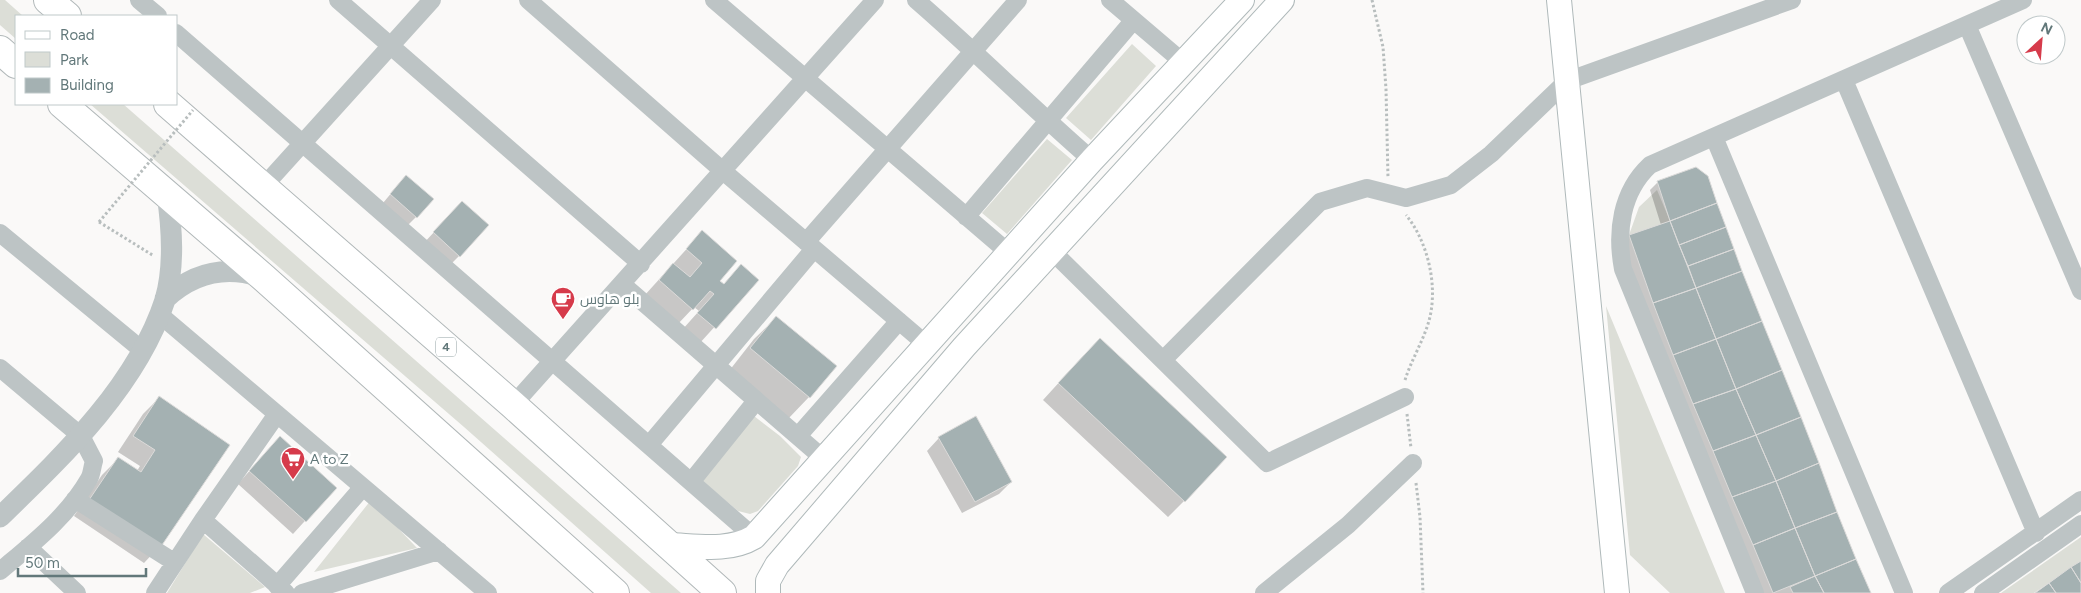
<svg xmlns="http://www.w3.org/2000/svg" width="2081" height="593" font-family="Figtree,Cairo,sans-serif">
<rect width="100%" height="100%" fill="#faf9f8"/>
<path fill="#dcded7" d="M 0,0 L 5,0 L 23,16 L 16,16 L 16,39 L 0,25 Z
M 1132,44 L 1156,66 L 1091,140 L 1066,118 Z
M 90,104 L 123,104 L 681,593 L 651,593 L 464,427 Z
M 1047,139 L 1072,160 L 1007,234 L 982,213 Z
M 1657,190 L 1670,221 L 1629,235 L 1639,207 Z
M 1606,306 L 1725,593 L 1670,593 L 1630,555 Z
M 754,416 L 780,436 L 801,457 L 798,466 L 758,511 L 750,514 L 738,511 L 701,480 Z
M 371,500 L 417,548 L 314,572 Z
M 203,534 L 265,587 L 250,593 L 167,593 Z
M 2081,537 L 2081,561 L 2034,593 L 2001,593 Z"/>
<path fill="#0003" d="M 1707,177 L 1741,271 L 1855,559 L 1870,593 L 1762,593 L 1621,245 L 1629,237 L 1661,225 L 1650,190 L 1658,182 Z
M 398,185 L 416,217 L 408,225 L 383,203 Z
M 450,215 L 459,256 L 447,268 L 422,245 Z
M 702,232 L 718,281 L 723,285 L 741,266 L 757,280 L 699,344 L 682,330 L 699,311 L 694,307 L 677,325 L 644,296 Z
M 776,318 L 809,397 L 788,419 L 729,371 L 754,339 Z
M 1084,355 L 1184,501 L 1168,517 L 1043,400 Z
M 159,398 L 159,547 L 144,563 L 74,516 L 102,475 L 118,459 L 137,471 L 140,466 L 118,452 L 143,414 Z
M 939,438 L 1011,482 L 999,494 L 962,513 L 927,451 Z
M 268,450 L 335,488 L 293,534 L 238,484 Z"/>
<path fill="#a4b1b2" stroke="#dcdbda" d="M 1696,167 L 1708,176 L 1717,203 L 1670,221 L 1657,181 Z
M 406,175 L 434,199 L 417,218 L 390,194 Z
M 462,201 L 489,225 L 460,257 L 433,232 Z
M 1717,203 L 1726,227 L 1679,245 L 1670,221 Z
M 1670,221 L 1696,288 L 1653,303 L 1629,235 Z
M 1726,227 L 1734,249 L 1688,266 L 1679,245 Z
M 702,230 L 737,261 L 720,281 L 724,284 L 741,264 L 759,280 L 716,329 L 697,313 L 714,294 L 710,291 L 693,310 L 659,280 L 673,263 L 690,277 L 702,263 L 686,249 Z
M 1734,249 L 1742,271 L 1696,288 L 1688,266 Z
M 1742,271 L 1762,321 L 1716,339 L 1696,288 Z
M 1696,288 L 1716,339 L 1673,355 L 1653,303 Z
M 776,316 L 837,366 L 810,398 L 750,348 Z
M 1762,321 L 1782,370 L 1736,389 L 1716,339 Z
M 1100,338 L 1227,457 L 1185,502 L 1058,383 Z
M 1716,339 L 1736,389 L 1693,404 L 1673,355 Z
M 1782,370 L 1801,417 L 1756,435 L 1736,389 Z
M 1736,389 L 1756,435 L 1713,451 L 1693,404 Z
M 159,396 L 230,445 L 160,548 L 89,500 L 118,457 L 141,472 L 155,450 L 133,436 Z
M 976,416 L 1012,482 L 975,502 L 938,437 Z
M 1801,417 L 1819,463 L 1776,481 L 1756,435 Z
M 1756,435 L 1776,481 L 1732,497 L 1713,451 Z
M 280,436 L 337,488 L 306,522 L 249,471 Z
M 1819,463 L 1837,512 L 1795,528 L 1776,481 Z
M 1776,481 L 1795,528 L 1753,545 L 1732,497 Z
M 1837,512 L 1856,559 L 1815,576 L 1795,528 Z
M 1795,528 L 1815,576 L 1773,593 L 1753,545 Z
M 1856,559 L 1871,593 L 1824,593 L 1815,576 Z
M 2081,561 L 2081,583 L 2071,567 Z
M 2071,567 L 2081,583 L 2081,593 L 2056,593 L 2049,583 Z
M 1815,576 L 1824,593 L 1793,593 L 1790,587 Z
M 2049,583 L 2056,593 L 2035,593 Z"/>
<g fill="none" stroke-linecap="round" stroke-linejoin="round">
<defs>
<path id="secondary" d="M 1559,0 L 1617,593
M 669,545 C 697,546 729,552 754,537 L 1092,160 L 1242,0
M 768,593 L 768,581 L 777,565 L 964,347 L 1282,0"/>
<path id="trunk" d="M 48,0 L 67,16
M 0,50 L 16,64
M 62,104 L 264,278 L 615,593
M 168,104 L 513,405 L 722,593"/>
</defs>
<use href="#secondary" stroke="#afb9ba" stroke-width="26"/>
<use href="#trunk" stroke="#b1b8b9" stroke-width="30"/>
<path stroke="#b8bebe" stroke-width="3" stroke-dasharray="2.5 2.5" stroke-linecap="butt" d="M 1372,0 L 1383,47 L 1386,89 L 1388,178
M 99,222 L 154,256
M 1405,380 C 1411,361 1422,343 1428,324 C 1439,290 1429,243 1406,215
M 1407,414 L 1411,448
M 1416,483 L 1420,517 L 1423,593"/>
<path stroke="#bdc4c5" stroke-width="18" d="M 139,0 L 158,16
M 338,0 L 641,264
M 528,0 L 723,171 L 927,345
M 714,0 L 1009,253
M 916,0 C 976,52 1032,108 1092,160
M 1110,0 L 1184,63
M 1967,25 L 2081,291
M 176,33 L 754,537
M 1844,80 L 2036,533
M 1714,137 L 1904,593
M 263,187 L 432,0
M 966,217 L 1133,21
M 0,233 L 142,350
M 806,242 L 1018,0
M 1052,251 L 1267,463 L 1405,397
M 622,284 L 824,459
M 159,314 L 488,593
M 1163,360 L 1320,202 L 1367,188 L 1406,198 L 1451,185 L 1491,154 L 1567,81 L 1792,0
M 0,368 L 81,436 L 94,461 C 92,467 92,474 89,479 C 68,516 32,544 0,571
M 513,405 L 875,0
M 798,436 L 899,321
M 649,445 L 814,249
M 691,482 L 756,401
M 75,499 L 174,562
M 203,520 L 286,593
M 28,547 L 77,593
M 277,586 L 363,487
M 155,593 L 203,520 L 277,414
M 302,593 L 439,551
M 1264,593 L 1348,525 L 1413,463
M 1755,593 L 1623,269 C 1616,232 1621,192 1650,165 L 2023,0
M 1948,593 L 2081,500
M 1983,593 L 2081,524"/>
<path stroke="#bdc4c5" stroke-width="21" d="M 165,299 C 193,273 225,265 261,277
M 0,517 C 63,456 137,386 165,300 C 175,266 172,228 167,194"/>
<use href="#secondary" stroke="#fff" stroke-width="24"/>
<use href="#trunk" stroke="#fff" stroke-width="28"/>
<path stroke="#b8bebe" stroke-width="3" stroke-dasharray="2.5 2.5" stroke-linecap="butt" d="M 99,222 L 193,110"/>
</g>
<defs>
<symbol id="cafe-pin" viewBox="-11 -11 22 30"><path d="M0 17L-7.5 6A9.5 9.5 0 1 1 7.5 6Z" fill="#d63b4b" stroke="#fff"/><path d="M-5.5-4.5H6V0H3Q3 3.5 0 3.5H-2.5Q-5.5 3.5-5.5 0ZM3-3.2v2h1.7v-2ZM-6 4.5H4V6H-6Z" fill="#fff"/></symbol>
<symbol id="supermarket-pin" viewBox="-11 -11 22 30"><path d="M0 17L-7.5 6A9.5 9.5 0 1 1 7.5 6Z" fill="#d63b4b" stroke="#fff"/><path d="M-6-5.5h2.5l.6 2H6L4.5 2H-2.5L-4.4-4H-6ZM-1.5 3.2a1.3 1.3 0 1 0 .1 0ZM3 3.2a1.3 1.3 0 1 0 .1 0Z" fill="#fff"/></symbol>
</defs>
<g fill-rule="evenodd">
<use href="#cafe-pin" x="549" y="285" width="28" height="38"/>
<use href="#supermarket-pin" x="279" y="445" width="28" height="38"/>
</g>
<g text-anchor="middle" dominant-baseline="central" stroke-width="5" stroke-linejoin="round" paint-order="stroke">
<rect fill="#fff" stroke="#91a0a2" stroke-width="1" x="436" y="337.5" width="20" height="19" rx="4"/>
<g font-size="12" font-weight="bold" fill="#62787a">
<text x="446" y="347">4</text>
</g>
<g font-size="14" fill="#62787a" stroke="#fff" text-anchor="start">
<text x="580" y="299">بلو هاوس</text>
<text x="310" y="459">A to Z</text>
</g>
</g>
<rect x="15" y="15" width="162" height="90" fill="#ffffff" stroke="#c0c9ca"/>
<rect x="25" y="31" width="25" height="8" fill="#ffffff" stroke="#c0c9ca"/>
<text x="60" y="40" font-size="15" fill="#62787a">Road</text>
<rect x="25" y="52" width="25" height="15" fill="#dcded7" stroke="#c0c9ca"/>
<text x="60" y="65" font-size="15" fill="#62787a">Park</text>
<rect x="25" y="78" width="25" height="15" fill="#a4b1b2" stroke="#c0c9ca"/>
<text x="60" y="90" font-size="15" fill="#62787a">Building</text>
<g transform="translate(2041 40) rotate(26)"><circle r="24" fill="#ffffff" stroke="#c0c9ca"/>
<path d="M0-4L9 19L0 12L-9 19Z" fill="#d63b4b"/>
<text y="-8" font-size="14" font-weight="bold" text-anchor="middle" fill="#62787a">N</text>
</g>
<path d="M18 568v8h128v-8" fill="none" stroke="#62787a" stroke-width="2.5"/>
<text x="25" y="568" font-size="15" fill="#62787a" stroke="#ffffff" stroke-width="4" paint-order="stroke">50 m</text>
</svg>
